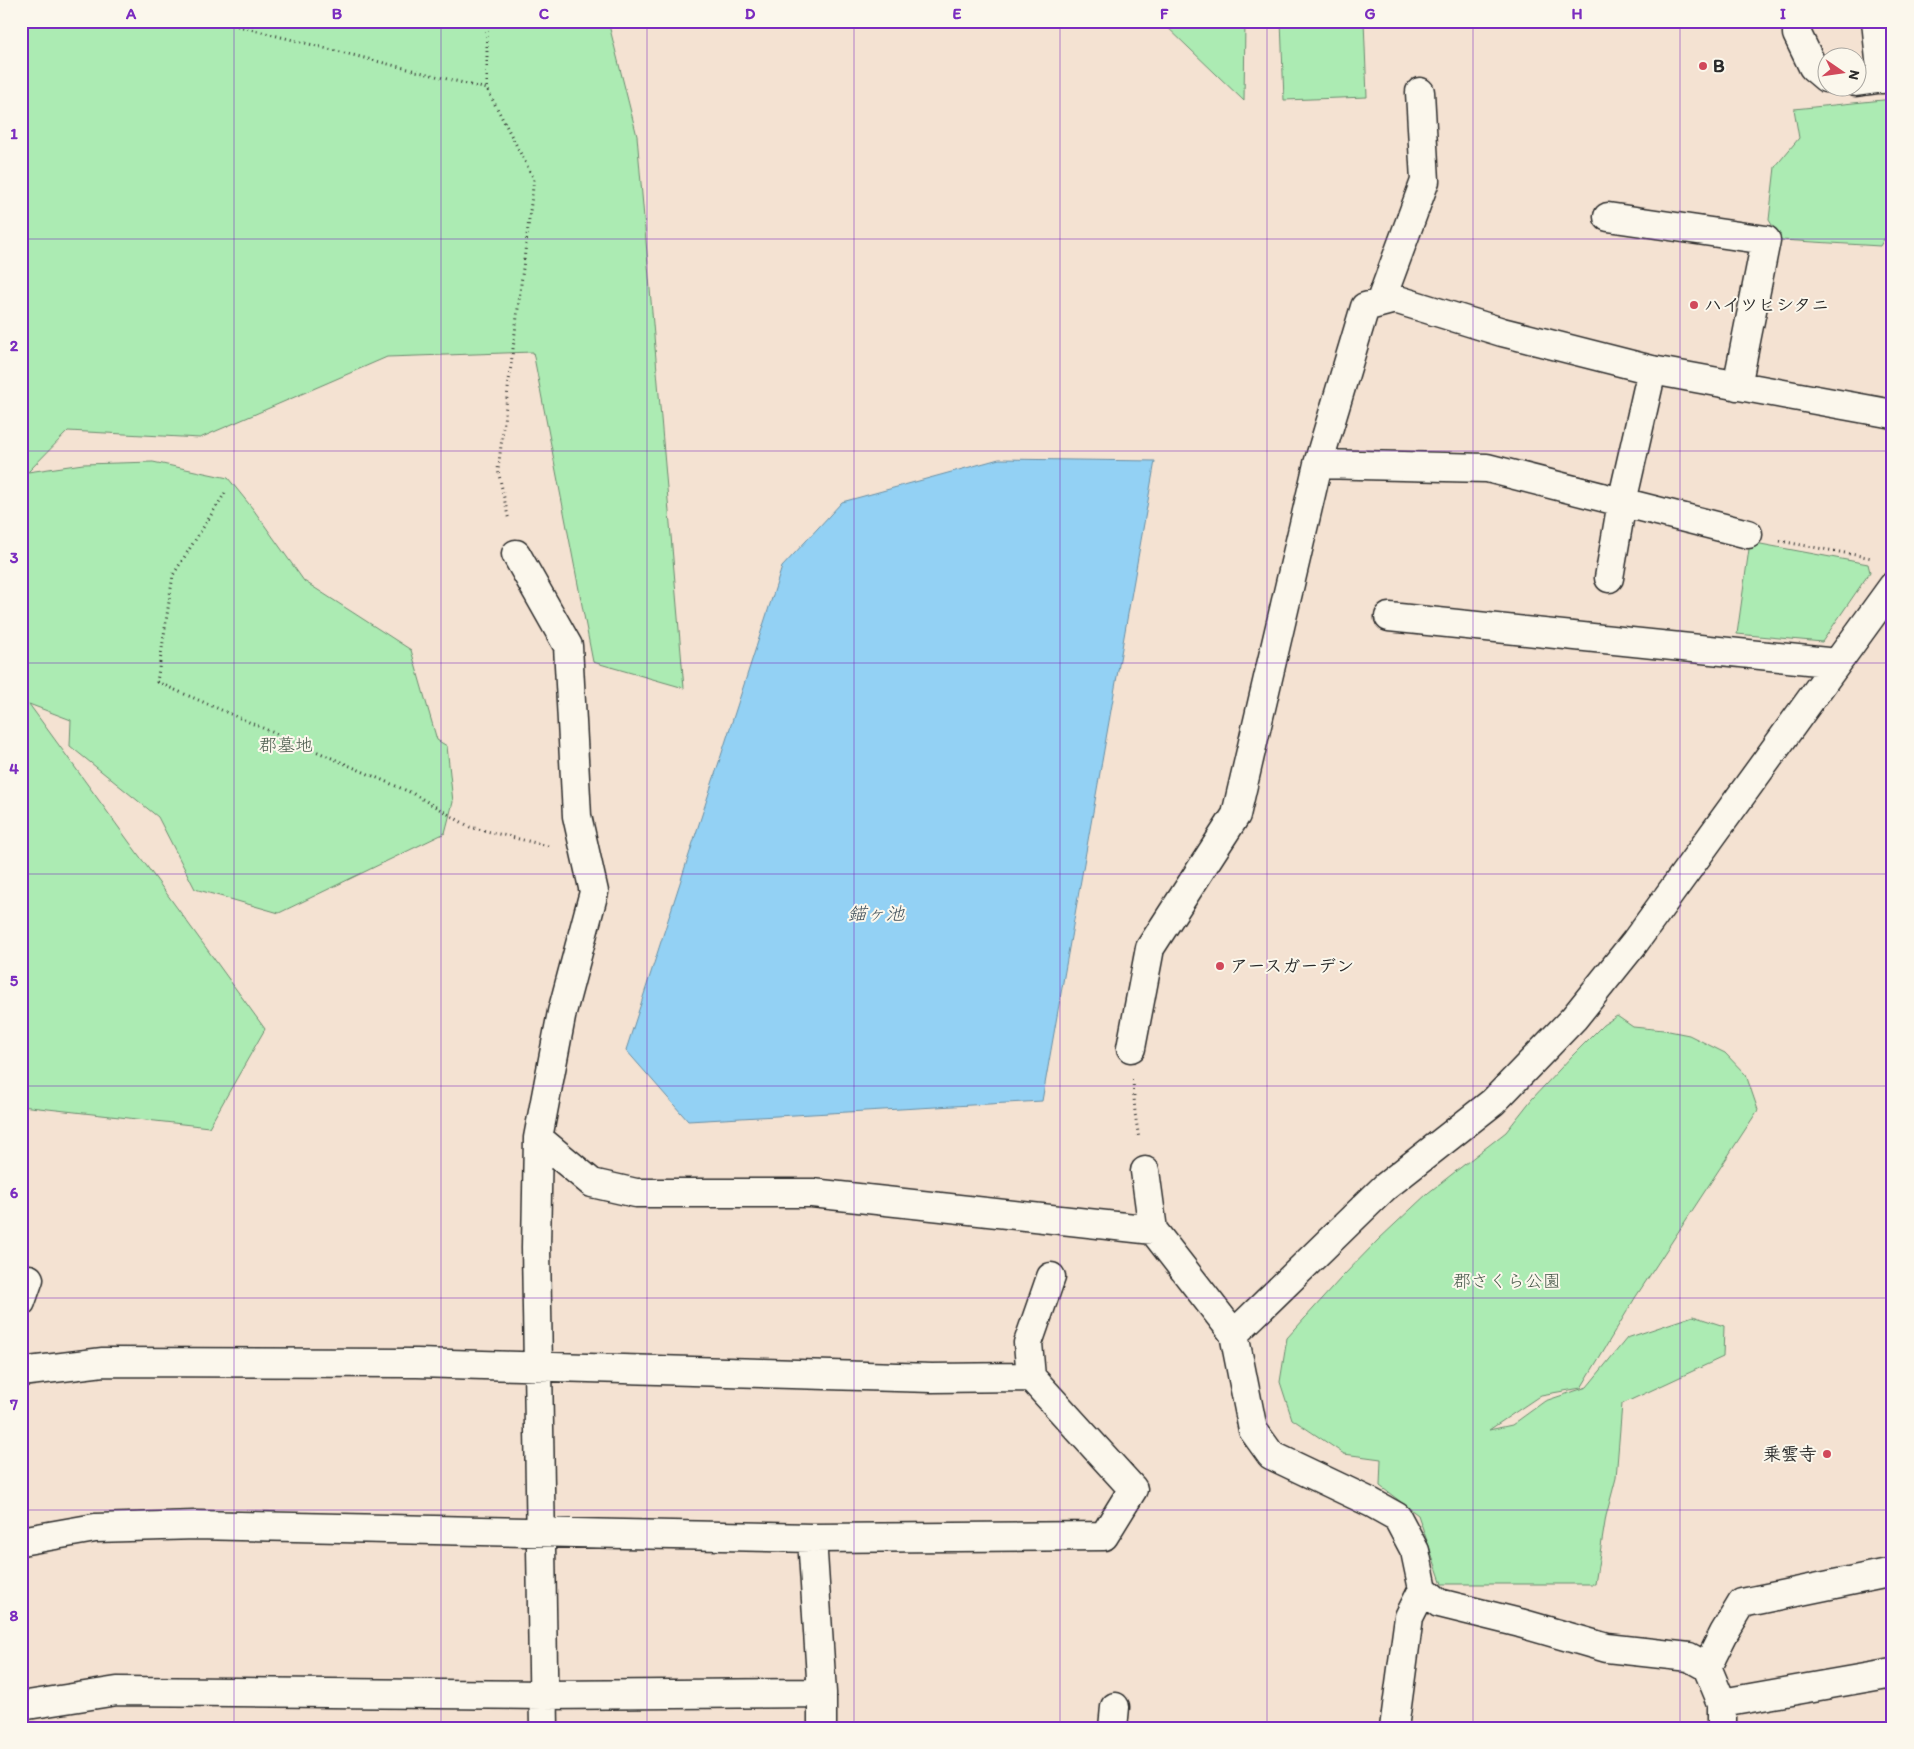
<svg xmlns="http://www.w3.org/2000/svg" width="1914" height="1749" font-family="Itim,'Klee One',sans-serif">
<rect width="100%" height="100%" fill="#f4e2d2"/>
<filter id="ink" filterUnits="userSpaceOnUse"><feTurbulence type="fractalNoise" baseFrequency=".02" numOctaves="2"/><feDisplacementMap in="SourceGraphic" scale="10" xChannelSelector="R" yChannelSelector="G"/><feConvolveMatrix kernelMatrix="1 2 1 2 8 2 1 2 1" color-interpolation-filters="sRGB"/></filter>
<g filter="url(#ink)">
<path fill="#acebb3" stroke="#6c8b6f" d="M 21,21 L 608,21 L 637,136 L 684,688 L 593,662 L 533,352 L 387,357 L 200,438 L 68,431 L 28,472 L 83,464 L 153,462 L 228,478 L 253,509 L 304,581 L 411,650 L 437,740 L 447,746 L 453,802 L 445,833 L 279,913 L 195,889 L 158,817 L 70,746 L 71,720 L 29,704 L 265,1029 L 209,1127 L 21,1106 Z
M 1162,21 L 1245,21 L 1244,101 L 1161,21 Z
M 1281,21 L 1364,21 L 1367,97 L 1284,100 Z
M 1893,99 L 1893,224 L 1880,246 L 1781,240 L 1769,220 L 1775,167 L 1799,138 L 1794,109 Z
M 1750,542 L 1868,564 L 1870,572 L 1822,642 L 1737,634 Z
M 1617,1016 L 1633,1027 L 1664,1030 L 1689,1035 L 1725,1053 L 1746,1075 L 1758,1110 L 1635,1298 L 1581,1388 L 1541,1395 L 1489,1430 L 1512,1425 L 1545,1401 L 1587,1387 L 1627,1338 L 1693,1316 L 1724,1326 L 1723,1357 L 1622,1404 L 1616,1478 L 1606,1516 L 1595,1584 L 1442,1584 L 1418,1515 L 1380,1486 L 1381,1459 L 1344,1454 L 1292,1419 L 1280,1382 L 1287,1338 L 1341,1278 L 1379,1239 L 1428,1193 L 1506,1132 L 1532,1099 L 1572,1056 L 1603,1025 Z"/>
<path fill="#93d1f4" stroke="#698fa4" d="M 999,459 L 1155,461 L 1042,1101 L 688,1121 L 626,1050 L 782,567 L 842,502 Z"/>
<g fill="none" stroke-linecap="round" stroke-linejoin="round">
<defs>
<path id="minor" d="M 1797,21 L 1797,34 L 1813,67 L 1826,78
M 1876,21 L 1882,79
M 1856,82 L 1893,77
M 1608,217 L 1766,240 L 1737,386
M 1380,303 L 1425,181 L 1420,92
M 1748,534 L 1487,468 L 1318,464 L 1365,307 L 1395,299 L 1502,332 L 1652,370 L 1893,414
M 516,554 L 568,646 L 577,816 L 594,892 L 562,1012 L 538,1138 L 536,1247 L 544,1728
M 1609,578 L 1622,502 L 1652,370
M 1389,617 L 1837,663
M 1131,1048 L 1150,948 L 1236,815 L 1318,464
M 538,1138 L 592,1183 L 636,1193 L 812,1193 L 1153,1230
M 1145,1171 L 1153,1230 L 1234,1334 L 1253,1430 L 1271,1455 L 1372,1503 L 1397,1517 L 1415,1551 L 1423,1589 L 1439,1603 L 1520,1623 L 1607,1648 L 1689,1657 L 1707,1667 L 1722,1703 L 1722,1728
M 21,1302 L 29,1279
M 1234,1334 L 1385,1187 L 1493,1102 L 1574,1018 L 1635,942 L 1893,586
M 21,1372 L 103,1362 L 417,1363 L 932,1378 L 1031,1377 L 1133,1489 L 1104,1536 L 812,1538 L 196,1525 L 95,1528 L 21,1541
M 1031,1377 L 1028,1343 L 1051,1277
M 1707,1667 L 1724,1633 L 1742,1603 L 1893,1572
M 1722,1703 L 1893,1673
M 21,1706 L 117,1691 L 543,1695 L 822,1693 L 812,1538
M 822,1728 L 822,1693
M 1113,1728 L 1115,1707
M 1394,1728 L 1409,1617 L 1423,1589"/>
</defs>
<use href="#minor" stroke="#2b2b2b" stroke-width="31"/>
<path stroke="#2b2b2b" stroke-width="3" stroke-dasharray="1 4" stroke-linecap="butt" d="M 218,21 L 487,89
M 487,21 L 487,89 L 534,179 L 498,470 L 509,521
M 225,493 L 173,575 L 157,682 L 412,793 L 470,827 L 548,846
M 1780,541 L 1872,558
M 1133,1080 L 1135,1113 L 1139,1139"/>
<use href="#minor" stroke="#fbf7ec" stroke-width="28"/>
</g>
</g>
<path fill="none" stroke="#7b2cbf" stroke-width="1" stroke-opacity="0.55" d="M 234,21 L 234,1728M 441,21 L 441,1728M 647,21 L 647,1728M 854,21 L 854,1728M 1060,21 L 1060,1728M 1267,21 L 1267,1728M 1473,21 L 1473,1728M 1680,21 L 1680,1728M 21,239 L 1893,239M 21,451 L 1893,451M 21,663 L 1893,663M 21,874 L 1893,874M 21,1086 L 1893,1086M 21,1298 L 1893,1298M 21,1510 L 1893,1510"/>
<g fill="#d1495b" stroke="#fbf7ec" stroke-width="2">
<circle cx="1703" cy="66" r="5"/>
<circle cx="1694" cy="305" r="5"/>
<circle cx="1220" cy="966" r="5"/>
<circle cx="1827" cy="1454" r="5"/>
</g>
<g text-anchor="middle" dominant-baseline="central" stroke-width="4" stroke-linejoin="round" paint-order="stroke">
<g font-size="18" font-weight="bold" fill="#2b2b2b" stroke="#fbf7ec" text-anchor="start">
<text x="1713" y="66">B</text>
<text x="1704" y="305">ハイツヒシタニ</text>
<text x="1230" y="966">アースガーデン</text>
<text x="1817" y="1454" text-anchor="end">乗雲寺</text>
</g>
<g font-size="18" fill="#4b5b4d" stroke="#fbf7ec">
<text x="286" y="745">郡墓地</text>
<text x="1507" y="1281">郡さくら公園</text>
</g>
<g font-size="19" font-style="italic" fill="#45545d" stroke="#fbf7ec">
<text x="876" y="913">錨ヶ池</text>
</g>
</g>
<rect width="1914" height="1749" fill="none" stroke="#fbf7ec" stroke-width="55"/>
<g transform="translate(1842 72) rotate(103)"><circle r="24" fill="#fbf7ec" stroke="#a8a59f"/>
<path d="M0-4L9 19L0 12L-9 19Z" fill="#d1495b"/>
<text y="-8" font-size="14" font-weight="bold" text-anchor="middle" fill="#2b2b2b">N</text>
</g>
<rect x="28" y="28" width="1858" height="1694" fill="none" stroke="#7b2cbf" stroke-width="2"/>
<g font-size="16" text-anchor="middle" font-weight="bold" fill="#7b2cbf">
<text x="131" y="19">A</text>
<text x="337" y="19">B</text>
<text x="544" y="19">C</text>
<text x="750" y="19">D</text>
<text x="957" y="19">E</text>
<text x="1164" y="19">F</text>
<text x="1370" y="19">G</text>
<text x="1577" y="19">H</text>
<text x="1783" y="19">I</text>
<text x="14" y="139">1</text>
<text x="14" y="351">2</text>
<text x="14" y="563">3</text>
<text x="14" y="774">4</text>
<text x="14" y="986">5</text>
<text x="14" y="1198">6</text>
<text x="14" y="1410">7</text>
<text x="14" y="1621">8</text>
</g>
</svg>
